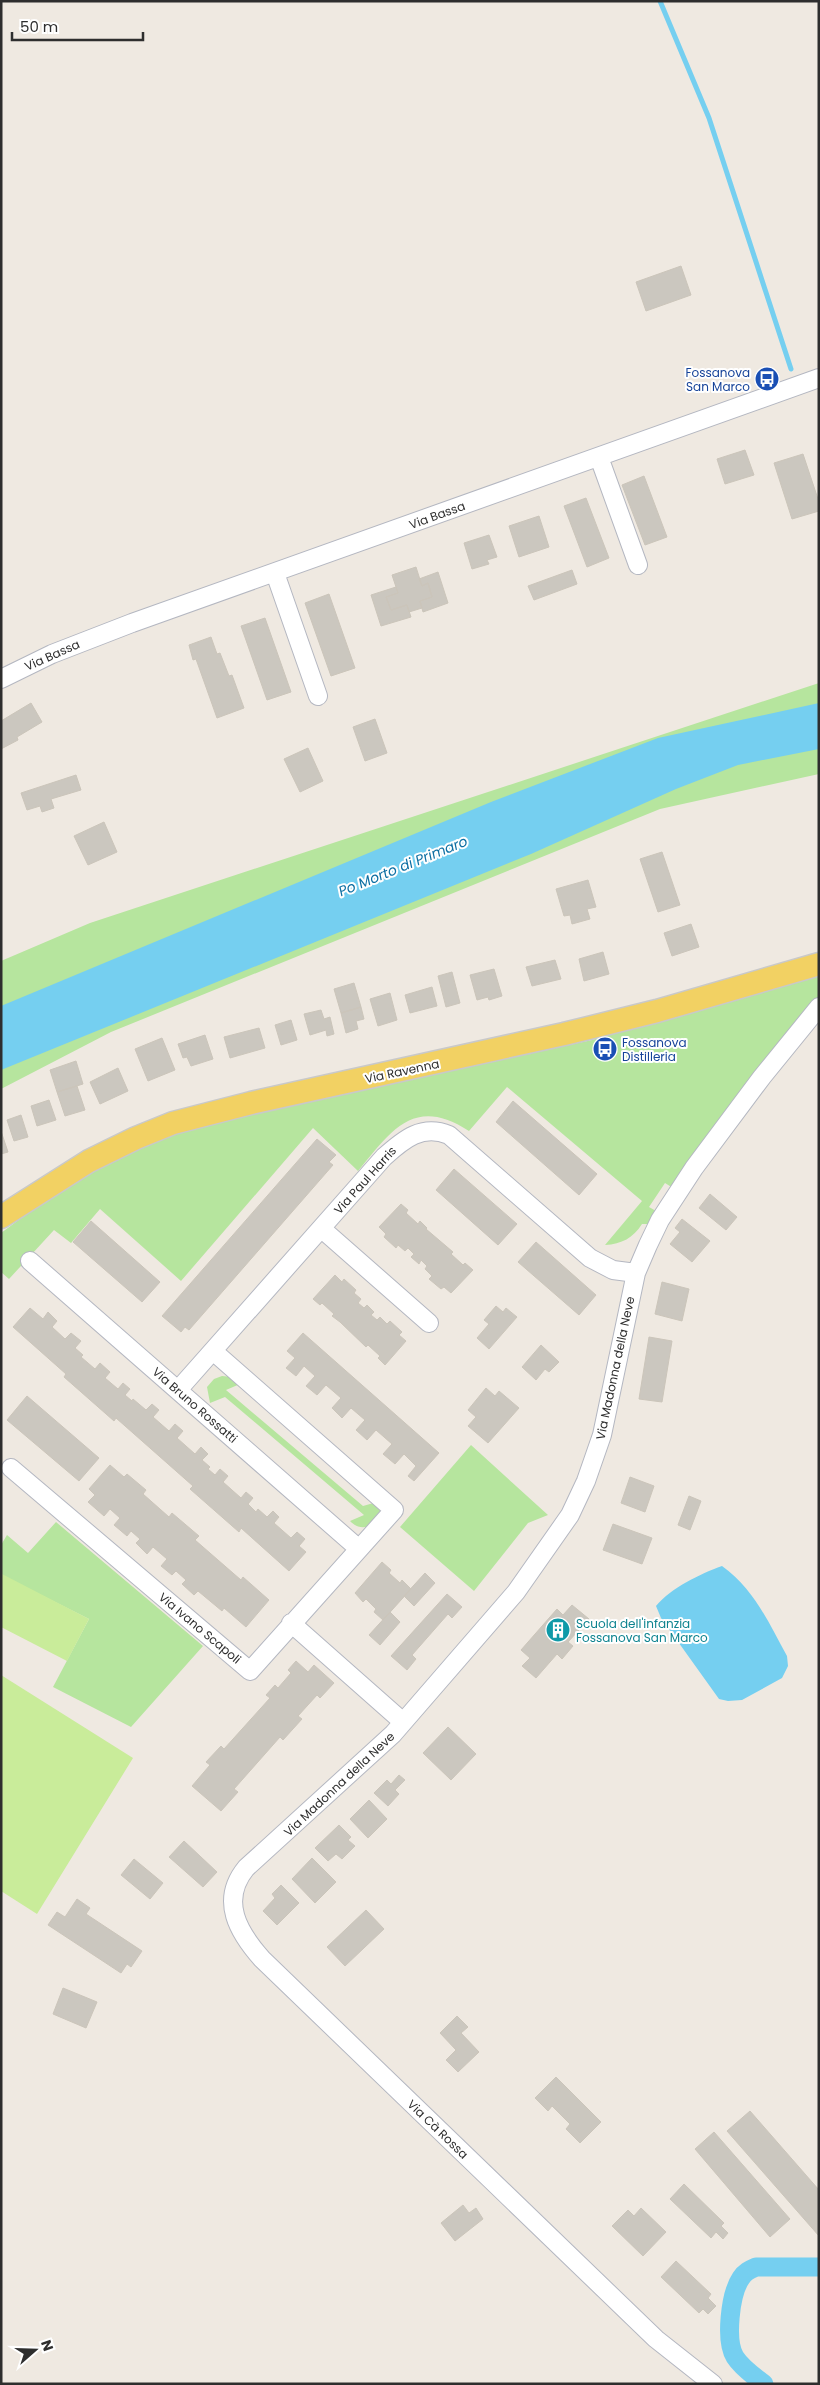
<svg xmlns="http://www.w3.org/2000/svg" width="820" height="2385" font-family="Poppins,sans-serif">
<rect width="100%" height="100%" fill="#efe9e1"/>
<path fill="#b6e59e" d="M 819,683 L 819,774 L 660,809 L 111,1032 L 1,1089 L 1,961 L 90,923 Z
M 819,974 L 819,1002 L 673,1188 L 665,1183 L 649,1207 L 656,1211 L 648,1224 L 642,1224 C 633,1238 622,1244 605,1245 L 642,1201 L 507,1087 L 469,1131 C 414,1095 391,1131 358,1171 L 313,1128 L 181,1281 L 100,1209 L 71,1243 L 54,1230 L 9,1279 L 1,1272 L 1,1233 L 43,1202 L 87,1175 L 150,1143 L 183,1132 L 249,1115 L 592,1040 Z
M 222,1376 L 232,1377 L 240,1384 L 226,1390 L 363,1506 L 377,1502 L 381,1513 L 374,1525 C 364,1528 358,1529 350,1521 L 364,1515 L 225,1397 L 210,1403 L 207,1387 L 214,1379 Z
M 471,1445 L 548,1515 L 528,1523 L 474,1591 L 400,1527 Z
M 56,1522 L 203,1646 L 131,1727 L 53,1687 L 89,1619 L 1,1575 L 1,1545 L 7,1535 L 28,1553 Z"/>
<path fill="#c9ec9a" d="M 2,1574 L 89,1619 L 67,1661 L 1,1627 Z
M 1,1675 L 133,1758 L 37,1914 L 1,1891 Z"/>
<path fill="#75cff0" d="M 819,703 L 819,749 L 738,765 L 676,789 L 531,854 L 1,1070 L 1,1006 L 491,802 L 658,738 Z
M 722,1566 C 755,1590 768,1622 787,1656 L 788,1666 L 782,1678 L 742,1700 L 728,1701 L 719,1699 L 661,1618 L 656,1606 C 671,1588 700,1574 722,1566 Z"/>
<g fill="none" stroke-linecap="round" stroke-linejoin="round">
<path stroke="#75cff0" stroke-width="5" d="M 660,1 L 709,118 L 791,369"/>
<path stroke="#75cff0" stroke-width="19" d="M 764,2384 C 754,2376 742,2368 735,2357 C 725,2341 730,2294 741,2278 C 745,2272 749,2270 756,2267 L 819,2267"/>
</g>
<path fill="#cbc7bf" stroke="#cbc5ba" d="M 681,266 L 691,295 L 646,311 L 636,282 Z
M 745,450 L 754,475 L 725,484 L 717,459 Z
M 803,454 L 819,502 L 819,511 L 792,519 L 774,463 Z
M 644,476 L 667,537 L 645,545 L 622,485 Z
M 586,498 L 609,558 L 587,567 L 564,506 Z
M 539,516 L 549,547 L 519,557 L 509,526 Z
M 489,535 L 497,557 L 487,560 L 489,564 L 472,569 L 464,543 Z
M 416,567 L 422,586 L 428,583 L 432,597 L 420,601 L 422,608 L 409,612 L 407,605 L 391,610 L 386,597 L 398,593 L 392,575 Z
M 572,570 L 577,584 L 534,600 L 528,586 Z
M 438,572 L 448,603 L 423,612 L 420,601 L 432,597 L 428,583 L 422,586 L 419,579 Z
M 396,587 L 398,593 L 386,597 L 391,610 L 407,605 L 411,617 L 381,626 L 371,595 Z
M 329,594 L 355,668 L 331,676 L 305,603 Z
M 265,618 L 291,692 L 267,700 L 241,626 Z
M 211,637 L 217,654 L 220,653 L 229,676 L 232,675 L 244,708 L 217,718 L 196,659 L 193,660 L 189,645 Z
M 31,703 L 42,722 L 17,737 L 18,740 L 1,749 L 1,721 Z
M 375,719 L 387,753 L 365,761 L 353,727 Z
M 308,748 L 323,781 L 300,792 L 284,759 Z
M 76,775 L 81,790 L 51,799 L 54,808 L 42,812 L 40,806 L 27,810 L 21,793 Z
M 104,822 L 117,852 L 88,865 L 74,836 Z
M 662,852 L 680,905 L 658,912 L 640,859 Z
M 588,880 L 596,907 L 587,909 L 590,919 L 572,924 L 570,915 L 564,916 L 556,889 Z
M 691,924 L 699,947 L 672,956 L 664,933 Z
M 603,952 L 609,974 L 584,981 L 579,959 Z
M 555,960 L 561,979 L 532,986 L 526,967 Z
M 494,969 L 502,996 L 489,1000 L 488,997 L 477,1000 L 470,975 Z
M 452,972 L 460,1003 L 446,1007 L 438,976 Z
M 354,983 L 361,1007 L 341,1013 L 334,989 Z
M 432,987 L 437,1006 L 410,1013 L 405,995 Z
M 390,993 L 397,1020 L 378,1026 L 370,999 Z
M 361,1007 L 364,1019 L 356,1021 L 358,1029 L 346,1033 L 341,1013 Z
M 321,1010 L 324,1019 L 330,1017 L 334,1034 L 327,1036 L 326,1030 L 310,1035 L 304,1014 Z
M 291,1020 L 297,1040 L 281,1045 L 275,1025 Z
M 259,1028 L 265,1048 L 230,1058 L 224,1037 Z
M 205,1035 L 213,1059 L 191,1066 L 187,1057 L 183,1058 L 178,1044 Z
M 162,1038 L 175,1070 L 148,1081 L 135,1049 Z
M 76,1061 L 83,1084 L 57,1092 L 50,1070 Z
M 118,1068 L 128,1091 L 100,1104 L 90,1082 Z
M 77,1086 L 85,1110 L 65,1116 L 57,1092 Z
M 49,1100 L 56,1120 L 37,1126 L 31,1106 Z
M 513,1101 L 597,1174 L 579,1195 L 496,1122 Z
M 21,1115 L 28,1137 L 14,1141 L 7,1120 Z
M 1,1131 L 8,1152 L 1,1154 Z
M 317,1139 L 336,1155 L 329,1162 L 333,1165 L 189,1330 L 185,1327 L 181,1332 L 162,1316 Z
M 454,1169 L 517,1224 L 498,1245 L 436,1190 Z
M 710,1194 L 737,1217 L 726,1230 L 699,1208 Z
M 401,1204 L 408,1210 L 406,1213 L 418,1224 L 420,1221 L 427,1228 L 426,1229 L 453,1252 L 451,1254 L 463,1265 L 465,1263 L 473,1270 L 451,1293 L 444,1287 L 441,1289 L 429,1279 L 432,1276 L 425,1269 L 427,1266 L 421,1260 L 419,1264 L 411,1257 L 414,1254 L 408,1248 L 405,1251 L 398,1245 L 396,1248 L 384,1237 L 386,1234 L 379,1227 Z
M 682,1219 L 710,1241 L 692,1262 L 670,1244 L 680,1232 L 675,1228 Z
M 91,1221 L 160,1282 L 142,1302 L 73,1242 Z
M 536,1242 L 596,1295 L 579,1315 L 518,1262 Z
M 335,1275 L 342,1282 L 344,1279 L 356,1290 L 354,1293 L 361,1299 L 358,1303 L 364,1308 L 367,1305 L 374,1312 L 371,1315 L 377,1320 L 380,1317 L 387,1324 L 390,1321 L 402,1332 L 399,1335 L 406,1341 L 385,1365 L 378,1358 L 380,1356 L 368,1345 L 366,1347 L 340,1322 L 332,1316 L 334,1314 L 322,1303 L 320,1305 L 313,1299 Z
M 662,1282 L 689,1289 L 682,1321 L 655,1314 Z
M 496,1306 L 503,1312 L 506,1308 L 517,1317 L 489,1349 L 477,1338 L 489,1324 L 484,1320 Z
M 30,1308 L 43,1319 L 48,1312 L 57,1321 L 52,1327 L 65,1339 L 71,1333 L 81,1341 L 75,1348 L 83,1355 L 81,1357 L 95,1369 L 100,1363 L 110,1372 L 105,1378 L 118,1389 L 123,1383 L 130,1389 L 125,1395 L 132,1401 L 133,1399 L 146,1410 L 152,1404 L 159,1410 L 153,1417 L 169,1431 L 175,1424 L 183,1431 L 177,1438 L 195,1454 L 201,1447 L 208,1454 L 202,1460 L 210,1467 L 208,1469 L 215,1475 L 220,1469 L 228,1476 L 223,1482 L 241,1498 L 246,1492 L 253,1498 L 248,1504 L 256,1512 L 258,1509 L 267,1517 L 273,1511 L 279,1517 L 274,1523 L 291,1538 L 297,1532 L 305,1539 L 299,1546 L 306,1552 L 289,1571 L 241,1528 L 239,1532 L 190,1489 L 193,1486 L 116,1418 L 114,1421 L 64,1377 L 66,1374 L 13,1327 Z
M 303,1333 L 439,1453 L 414,1481 L 408,1476 L 416,1466 L 404,1454 L 395,1464 L 383,1454 L 392,1444 L 376,1430 L 367,1440 L 356,1430 L 365,1420 L 351,1408 L 342,1418 L 332,1408 L 341,1398 L 326,1385 L 317,1395 L 306,1386 L 315,1376 L 304,1366 L 296,1376 L 286,1368 L 295,1358 L 287,1351 Z
M 649,1337 L 672,1341 L 662,1402 L 639,1399 Z
M 541,1345 L 559,1362 L 549,1372 L 545,1369 L 536,1380 L 522,1367 Z
M 486,1388 L 495,1396 L 499,1391 L 519,1408 L 488,1443 L 468,1426 L 476,1417 L 468,1410 Z
M 27,1396 L 99,1458 L 79,1481 L 7,1420 Z
M 110,1465 L 124,1477 L 127,1474 L 146,1490 L 143,1494 L 169,1517 L 172,1513 L 199,1536 L 195,1540 L 241,1580 L 243,1577 L 269,1600 L 246,1627 L 224,1608 L 222,1611 L 198,1591 L 194,1595 L 182,1584 L 186,1580 L 176,1571 L 172,1575 L 161,1566 L 167,1559 L 153,1547 L 147,1554 L 136,1543 L 140,1539 L 131,1531 L 127,1536 L 114,1525 L 120,1518 L 110,1509 L 104,1516 L 88,1502 L 95,1495 L 89,1489 Z
M 630,1477 L 654,1486 L 645,1512 L 621,1503 Z
M 689,1496 L 701,1501 L 690,1530 L 678,1525 Z
M 613,1524 L 652,1538 L 642,1564 L 603,1550 Z
M 382,1562 L 391,1570 L 389,1573 L 400,1583 L 402,1580 L 411,1589 L 383,1620 L 374,1612 L 376,1609 L 366,1599 L 363,1602 L 355,1593 Z
M 425,1573 L 435,1583 L 414,1606 L 404,1596 Z
M 447,1594 L 462,1607 L 452,1618 L 448,1614 L 412,1655 L 416,1659 L 407,1670 L 391,1656 Z
M 572,1605 L 589,1619 L 568,1642 L 573,1646 L 562,1659 L 557,1654 L 536,1678 L 522,1666 L 530,1658 L 521,1650 L 557,1609 L 563,1615 Z
M 390,1612 L 400,1622 L 380,1645 L 369,1635 Z
M 296,1661 L 308,1672 L 314,1665 L 334,1683 L 320,1698 L 317,1695 L 298,1716 L 302,1719 L 283,1740 L 280,1737 L 234,1789 L 238,1792 L 221,1811 L 192,1786 L 210,1765 L 206,1762 L 221,1746 L 224,1749 L 270,1698 L 266,1695 L 275,1685 L 278,1688 L 291,1673 L 288,1670 Z
M 448,1727 L 476,1754 L 451,1780 L 423,1753 Z
M 399,1775 L 405,1780 L 395,1790 L 399,1794 L 388,1806 L 374,1793 L 387,1780 L 391,1784 Z
M 369,1800 L 387,1819 L 368,1838 L 350,1819 Z
M 339,1825 L 351,1837 L 348,1840 L 355,1846 L 342,1859 L 336,1854 L 328,1861 L 315,1848 Z
M 184,1841 L 217,1872 L 203,1887 L 169,1857 Z
M 312,1858 L 336,1882 L 315,1903 L 292,1879 Z
M 134,1859 L 163,1883 L 150,1899 L 121,1875 Z
M 281,1885 L 299,1903 L 277,1925 L 263,1911 L 275,1898 L 272,1894 Z
M 77,1899 L 90,1908 L 86,1914 L 142,1951 L 131,1967 L 127,1964 L 121,1973 L 48,1925 L 57,1912 L 65,1917 Z
M 366,1910 L 384,1929 L 345,1966 L 327,1947 Z
M 63,1988 L 97,2002 L 86,2028 L 53,2014 Z
M 457,2016 L 468,2027 L 461,2033 L 479,2052 L 458,2072 L 446,2060 L 456,2050 L 440,2033 Z
M 556,2077 L 601,2122 L 580,2143 L 566,2129 L 570,2124 L 552,2106 L 548,2111 L 535,2098 Z
M 750,2111 L 819,2190 L 819,2236 L 727,2131 Z
M 714,2132 L 790,2219 L 770,2237 L 695,2149 Z
M 684,2184 L 724,2223 L 721,2226 L 728,2233 L 723,2239 L 716,2232 L 711,2238 L 670,2199 Z
M 463,2205 L 469,2213 L 476,2208 L 483,2219 L 455,2241 L 441,2223 Z
M 641,2208 L 666,2232 L 643,2256 L 612,2226 L 628,2210 L 634,2216 Z
M 676,2261 L 711,2294 L 708,2298 L 716,2306 L 708,2314 L 703,2309 L 699,2313 L 661,2277 Z"/>
<g fill="none" stroke-linecap="round" stroke-linejoin="round">
<defs>
<path id="minor" d="M 599,457 L 638,565
M 275,573 L 318,696
M 1,679 L 52,654 L 132,623 L 819,378
M 322,1229 L 429,1323
M 30,1261 L 359,1549
M 178,1390 L 384,1157 C 404,1139 422,1124 449,1135 L 590,1258 L 613,1270 L 636,1273
M 11,1468 L 250,1671 L 394,1510 L 213,1351
M 291,1623 L 403,1722
M 713,2384 L 656,2339 L 262,1959 C 239,1933 219,1901 246,1868 L 393,1734 L 516,1592 L 570,1515 L 586,1481 L 602,1435 L 636,1273 L 648,1245 L 660,1220 L 694,1168 L 762,1077 L 819,1007"/>
<path id="major" d="M 1,1217 L 89,1161 L 136,1138 L 173,1123 L 251,1103 L 564,1034 L 657,1011 L 819,964"/>
</defs>
<use href="#minor" stroke="#b4b7c1" stroke-width="20"/>
<use href="#major" stroke="#c9c9c9" stroke-width="25"/>
<use href="#minor" stroke="#fff" stroke-width="18"/>
<use href="#major" stroke="#f2d163" stroke-width="22"/>
</g>
<defs>
<symbol id="bus-disc" viewBox="-11 -11 22 22"><circle r="9.5" fill="#1a4fb4" stroke="#fff"/><path d="M-5-6H5V4H4V6H2V4H-2V6H-4V4H-5ZM-3.5-4V0h7V-4ZM-3.5 1.2v1.5H-2V1.2ZM2 1.2v1.5H3.5V1.2Z" fill="#fff"/></symbol>
<symbol id="building-disc" viewBox="-11 -11 22 22"><circle r="9.5" fill="#0f9aa8" stroke="#fff"/><path d="M-4-6H4V6H1V3H-1V6H-4ZM-2.5-4.3h1.7v1.8h-1.7ZM.8-4.3h1.7v1.8H.8ZM-2.5-1h1.7V.8h-1.7ZM.8-1h1.7V.8H.8Z" fill="#fff"/></symbol>
</defs>
<g fill-rule="evenodd">
<use href="#bus-disc" x="753" y="365" width="28" height="28"/>
<use href="#bus-disc" x="591" y="1035" width="28" height="28"/>
<use href="#building-disc" x="544" y="1616" width="28" height="28"/>
</g>
<g text-anchor="middle" dominant-baseline="central" stroke-width="4" stroke-linejoin="round" paint-order="stroke">
<g font-size="12" fill="#164399" stroke="#fff" text-anchor="end">
<text x="750" y="372">Fossanova<tspan x="750" dy="14">San Marco</tspan></text>
<text x="622" y="1042" text-anchor="start">Fossanova<tspan x="622" dy="14">Distilleria</tspan></text>
</g>
<g font-size="12" fill="#2e2e2e" stroke="#fff">
<text transform="translate(437 515) rotate(-20)">Via Bassa</text>
<text transform="translate(52 655) rotate(-24)">Via Bassa</text>
<text transform="translate(402 1071) rotate(-12)">Via Ravenna</text>
<text transform="translate(365 1180) rotate(-48)">Via Paul Harris</text>
<text transform="translate(615 1368) rotate(-78)">Via Madonna della Neve</text>
<text transform="translate(195 1405) rotate(41)">Via Bruno Rossatti</text>
<text transform="translate(200 1628) rotate(40)">Via Ivano Scapoli</text>
<text transform="translate(339 1784) rotate(-43)">Via Madonna della Neve</text>
<text transform="translate(438 2129) rotate(44)">Via Cà Rossa</text>
</g>
<g font-size="12" fill="#0d838f" stroke="#fff" text-anchor="start">
<text x="576" y="1623">Scuola dell'infanzia<tspan x="576" dy="14">Fossanova San Marco</tspan></text>
</g>
<g font-size="14" font-style="italic" fill="#0d6fa3" stroke="#fff">
<text transform="translate(403 866) rotate(-22)">Po Morto di Primaro</text>
</g>
</g>
<rect width="820" height="2385" fill="none" stroke="#2e2e2e" stroke-width="5"/>
<g transform="translate(35 2350) rotate(70)" stroke="#ffffff" stroke-width="4" paint-order="stroke">
<path d="M0-4L9 19L0 12L-9 19Z" fill="#2e2e2e"/>
<text y="-8" font-size="14" font-weight="bold" text-anchor="middle" fill="#2e2e2e">N</text>
</g>
<path d="M12 32v8h131v-8" fill="none" stroke="#2e2e2e" stroke-width="2.5"/>
<text x="20" y="32" font-size="15" fill="#2e2e2e" stroke="#ffffff" stroke-width="4" paint-order="stroke">50 m</text>
</svg>
